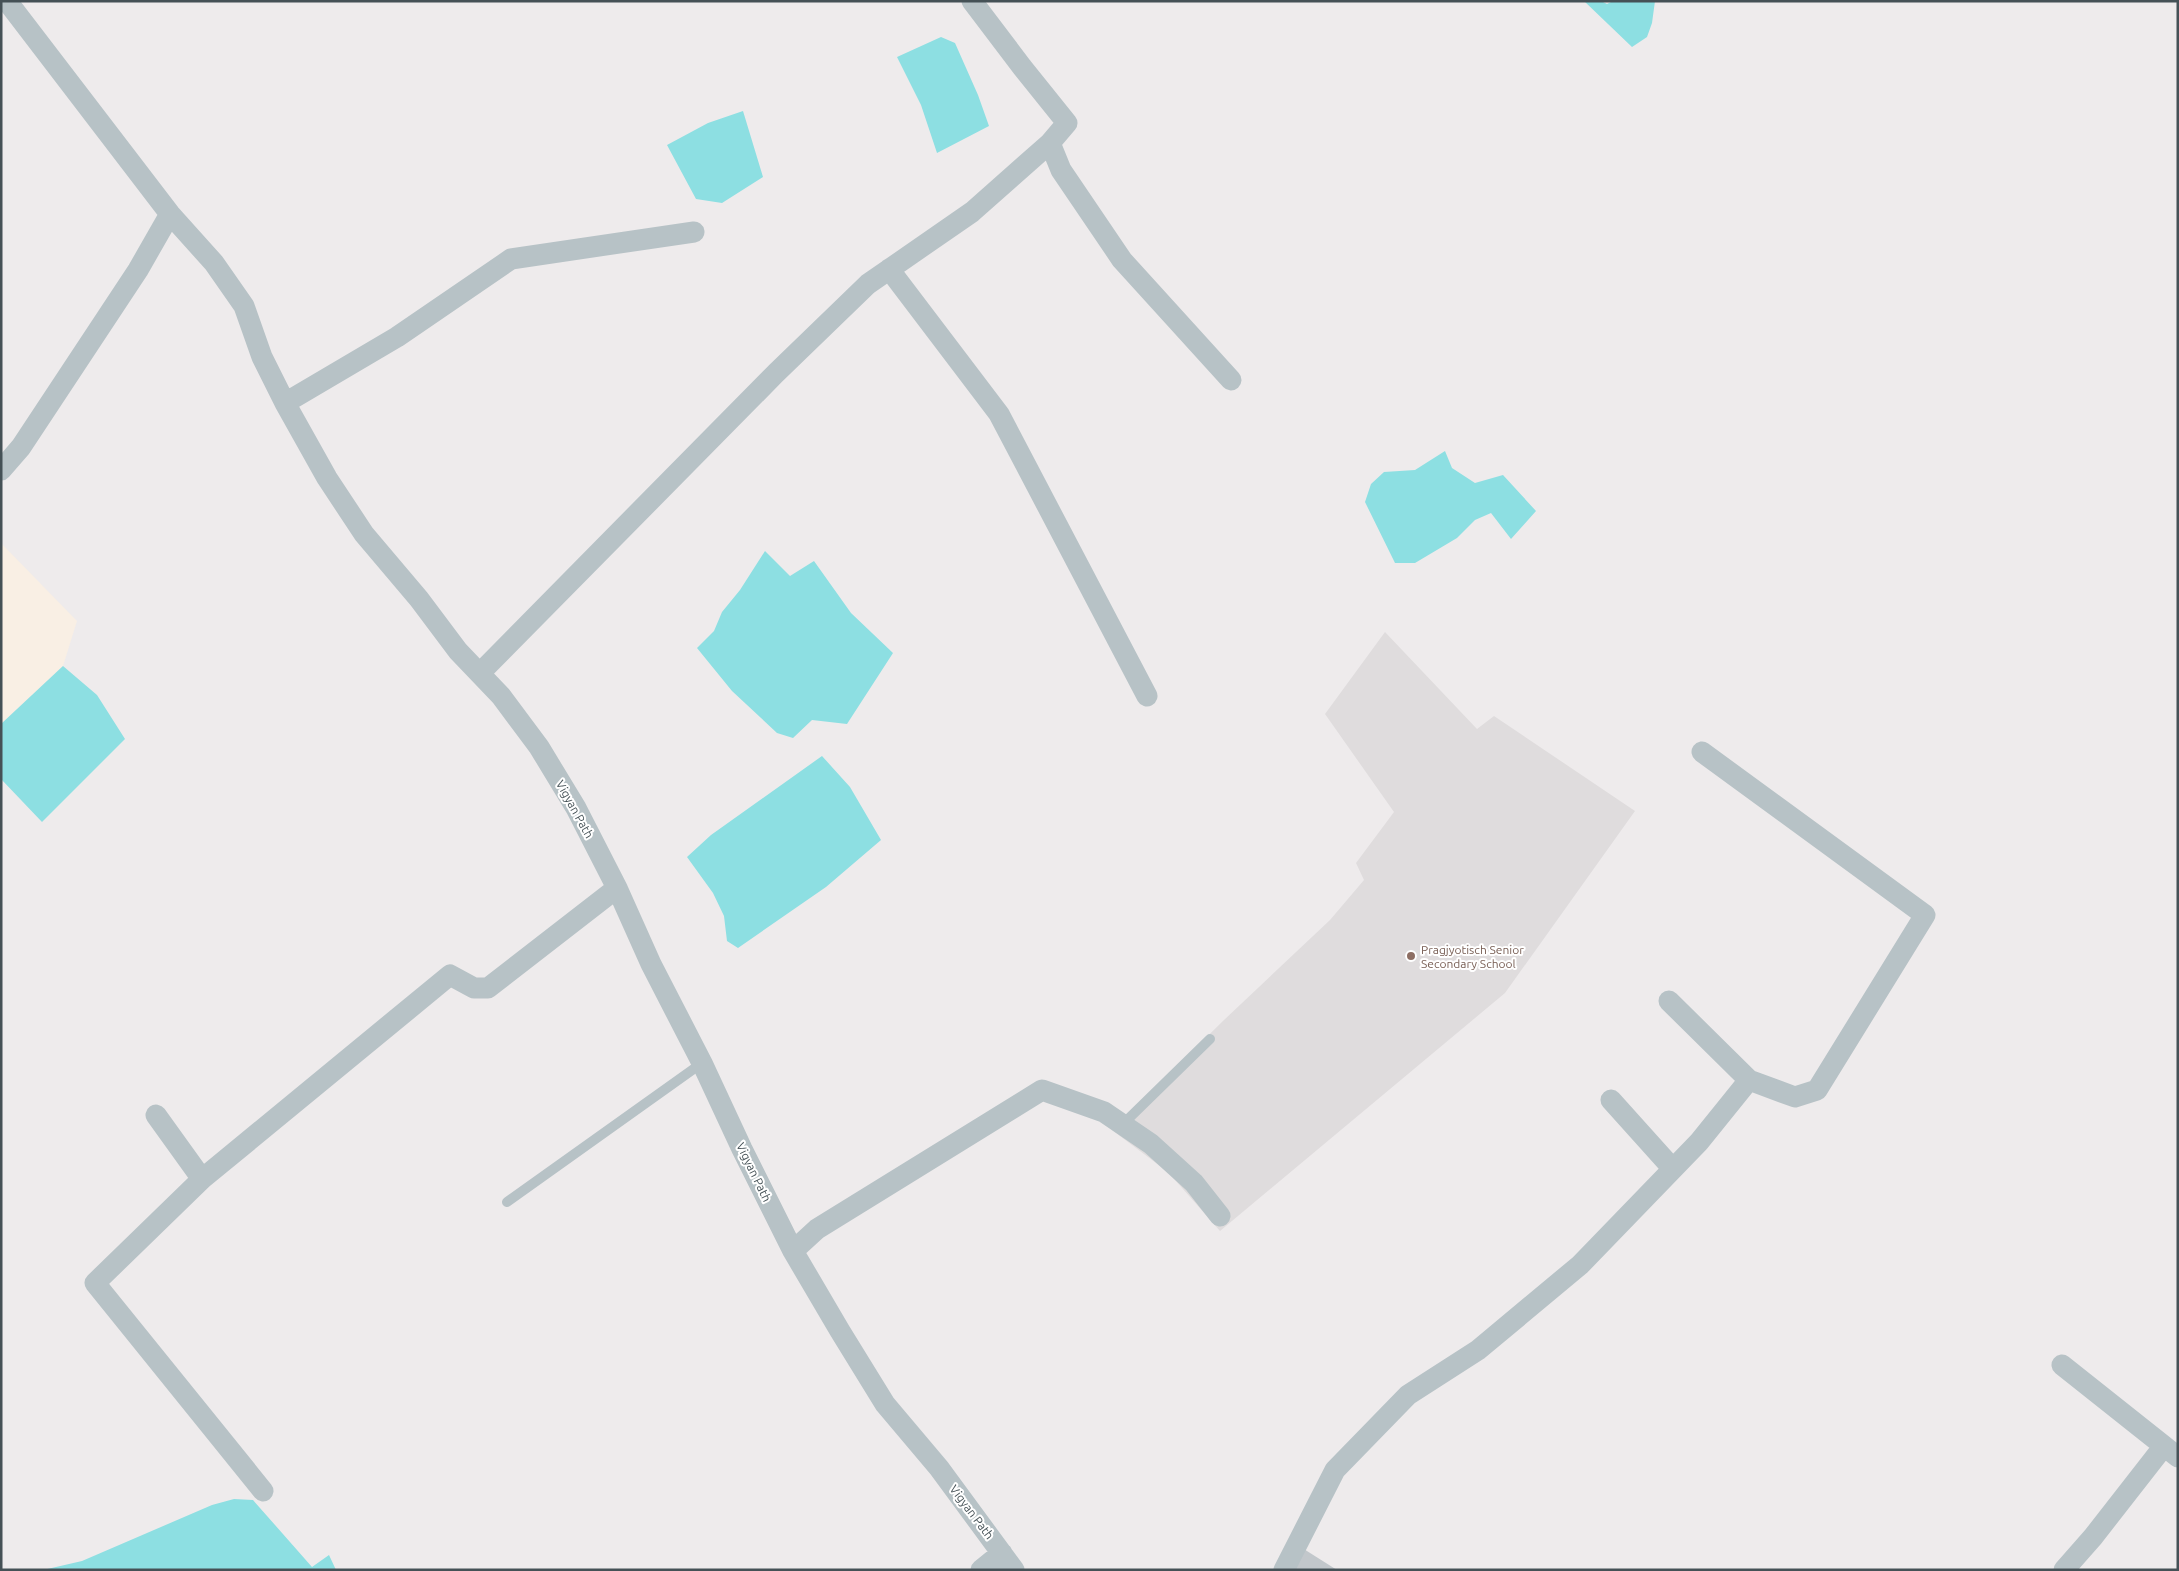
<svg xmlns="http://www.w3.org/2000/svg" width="2179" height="1571" font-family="Ubuntu,sans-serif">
<rect width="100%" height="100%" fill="#eeebec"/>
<path fill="#f9efe4" d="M 1,543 L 77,621 L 63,666 L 1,724 Z"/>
<path fill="#dfdcdd" d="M 1385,632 L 1477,729 L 1494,716 L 1635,811 L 1505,993 L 1220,1231 L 1168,1172 L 1112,1130 L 1224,1020 L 1330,920 L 1364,880 L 1356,863 L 1394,812 L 1325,714 Z"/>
<path fill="#8ddfe2" d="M 1584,1 L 1601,1 L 1607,4 L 1613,1 L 1655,1 L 1652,23 L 1647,37 L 1632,47 Z
M 941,37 L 955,43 L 978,95 L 989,126 L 937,153 L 921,105 L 897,57 Z
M 743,111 L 763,177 L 722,203 L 696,199 L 667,145 L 708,123 Z
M 1445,451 L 1452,468 L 1475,483 L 1503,475 L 1536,511 L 1511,539 L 1491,513 L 1475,520 L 1457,538 L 1415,563 L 1395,563 L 1365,502 L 1371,484 L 1384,472 L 1415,470 Z
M 765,551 L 790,576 L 814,561 L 851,613 L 893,653 L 847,724 L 812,720 L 793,738 L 777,733 L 732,691 L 697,648 L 714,631 L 722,612 L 740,590 Z
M 63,666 L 97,695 L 125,739 L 42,822 L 1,779 L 1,724 Z
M 822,756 L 850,787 L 881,840 L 826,887 L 738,948 L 727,941 L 724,916 L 713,893 L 687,857 L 711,835 Z
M 234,1499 L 253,1500 L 312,1567 L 329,1555 L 336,1570 L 43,1570 L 82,1561 L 212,1505 Z"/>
<path fill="#c2c7cb" d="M 1299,1546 L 1337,1570 L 1284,1570 Z"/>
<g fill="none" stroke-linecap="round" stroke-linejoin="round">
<path stroke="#b7c2c6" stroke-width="10" d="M 1123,1124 L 1210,1039
M 507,1202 L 702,1063"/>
<path stroke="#b7c2c6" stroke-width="21" d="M 7,1 L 170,214 L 214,263 L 244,306 L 262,357 L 285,403 L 327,478 L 364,534 L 419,599 L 458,651 L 501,696 L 539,747 L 576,808 L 617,888 L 651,964 L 702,1063 L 742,1149 L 793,1251 L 840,1331 L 885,1404 L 939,1468 L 1014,1570
M 1050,143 L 1061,170 L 1122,260 L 1231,380
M 889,269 L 999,414 L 1147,696
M 285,403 L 397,337 L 511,259 L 694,232
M 1,470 L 21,447 L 138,270 L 170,214
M 480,673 L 776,373 L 868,284 L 972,212 L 1050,143 L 1067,123 L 1022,67 L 972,1
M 1669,1001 L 1749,1080 L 1795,1097 L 1817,1090 L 1925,915 L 1702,752
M 1611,1100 L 1673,1169
M 156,1115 L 202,1179
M 793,1251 L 817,1229 L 1042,1090 L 1104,1112 L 1151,1144 L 1194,1183 L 1220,1216
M 2062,1365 L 2164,1446 L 2093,1537 L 2064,1570
M 2164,1446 L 2178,1457
M 263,1491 L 95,1283 L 202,1179 L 450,975 L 474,988 L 488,988 L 617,888
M 981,1570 L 1002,1553
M 1284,1570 L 1335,1470 L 1408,1395 L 1478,1350 L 1580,1265 L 1699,1142 L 1749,1080"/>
</g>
<circle fill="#8d6e63" stroke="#fff" stroke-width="2" cx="1411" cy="956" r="5"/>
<g text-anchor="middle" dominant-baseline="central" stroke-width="4" stroke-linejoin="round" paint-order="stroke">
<g font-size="12" fill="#455156" stroke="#fff">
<text transform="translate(575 809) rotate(61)">Vigyan Path</text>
<text transform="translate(754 1172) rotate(64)">Vigyan Path</text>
<text transform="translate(972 1512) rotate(53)">Vigyan Path</text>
</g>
<g font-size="12" fill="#785e54" stroke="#fff" text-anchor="start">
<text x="1421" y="949">Pragjyotisch Senior<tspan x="1421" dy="14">Secondary School</tspan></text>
</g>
</g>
<rect width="2179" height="1571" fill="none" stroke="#455156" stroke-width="5"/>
</svg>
